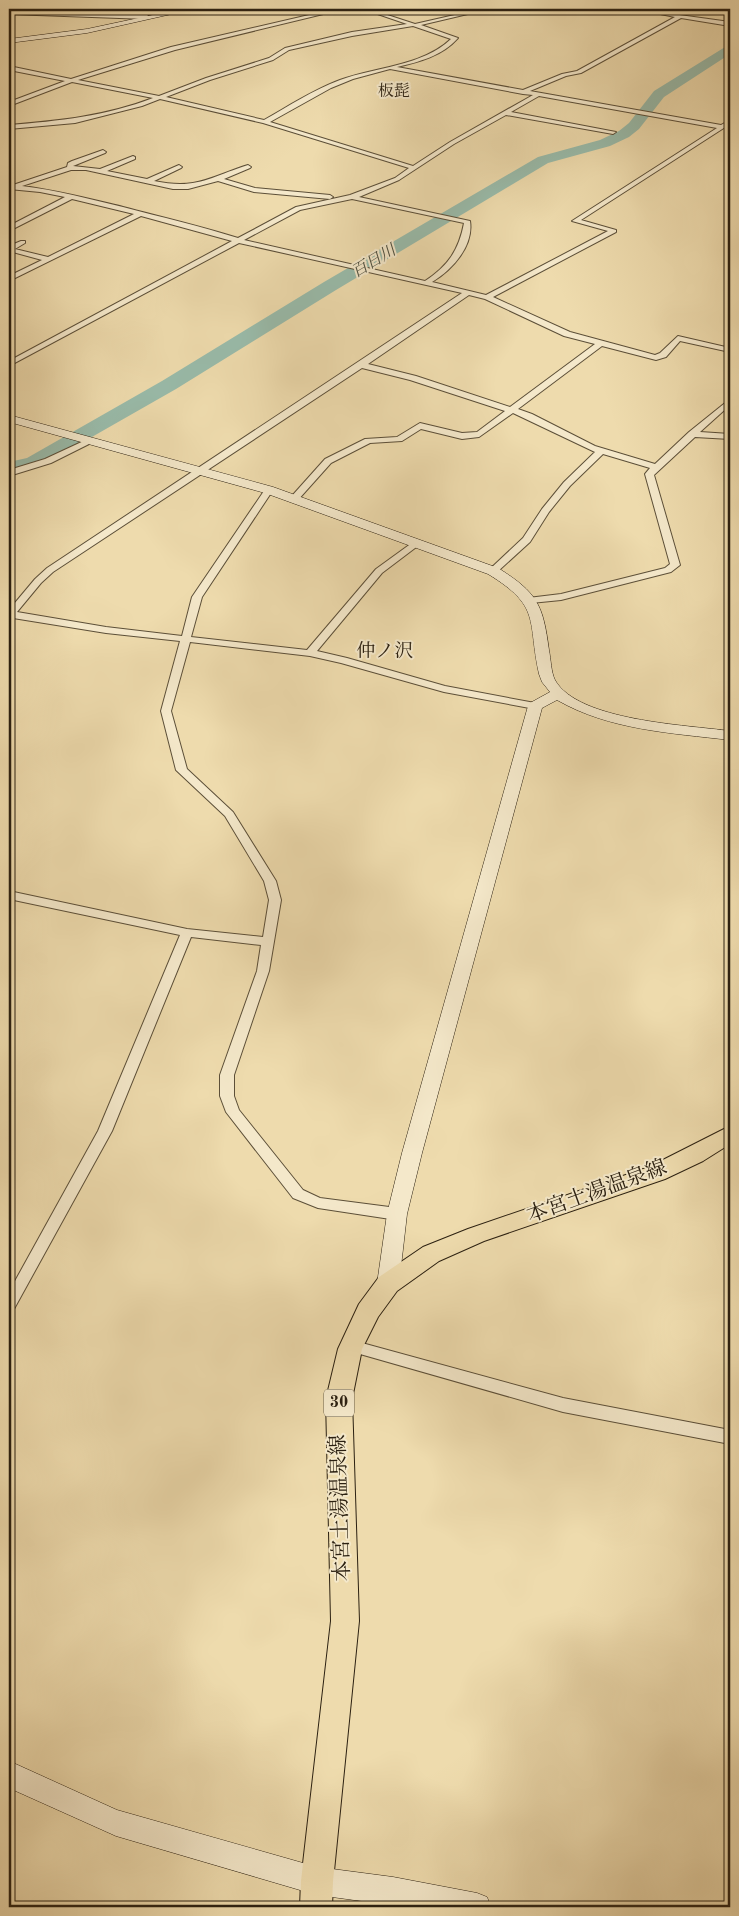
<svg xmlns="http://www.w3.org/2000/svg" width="739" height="1916" font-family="'Old Standard TT','Noto Serif JP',serif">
<rect width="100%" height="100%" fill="#eedbad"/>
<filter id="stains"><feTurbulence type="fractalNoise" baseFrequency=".004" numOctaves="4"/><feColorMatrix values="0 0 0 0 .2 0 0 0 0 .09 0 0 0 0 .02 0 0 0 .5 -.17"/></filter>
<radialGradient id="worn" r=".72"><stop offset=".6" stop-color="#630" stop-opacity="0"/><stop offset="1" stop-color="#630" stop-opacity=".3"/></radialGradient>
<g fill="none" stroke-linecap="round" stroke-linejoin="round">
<path fill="#9ba" fill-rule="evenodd" d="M 730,44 L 730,54 L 664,97 L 639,129 L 629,137 L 610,146 L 548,163 L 336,290 L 176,389 L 41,466 L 9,474 L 9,462 L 27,458 L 162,381 L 324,282 L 538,157 L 600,140 L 619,131 L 629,123 L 654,91 Z"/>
<defs>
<path id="street" d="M 158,9 L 165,9 L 172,12 L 169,14 Z
M 335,9 L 344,9 L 175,50 L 78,80 L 159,96 L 206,78 L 269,58 L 285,48 L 352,32 L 407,24 L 363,9 L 369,9 L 415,24 L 481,9 L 489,9 L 421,25 L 458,38 C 442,56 419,62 397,67 L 523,90 L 562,74 L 577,71 L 675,17 L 636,9 L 730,22 L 730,26 L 681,18 L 581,73 L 566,76 L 530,91 L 721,125 L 730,120 L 730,124 L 581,220 L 616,230 L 616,232 L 493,297 L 570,332 L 655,355 L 660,353 L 678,336 L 730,348 L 730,352 L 680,341 L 666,357 L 656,360 L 602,346 L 518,409 L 532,414 L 595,446 L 655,464 L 689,432 L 730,399 L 730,405 L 700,432 L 730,434 L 730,439 L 695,437 L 654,475 L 680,565 L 671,572 L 561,600 L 531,603 L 528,602 L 528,598 L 561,594 L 665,568 L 670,564 L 645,474 L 650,468 L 603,454 L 570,486 L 549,512 L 530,542 L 496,573 L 490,573 L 490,569 L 523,538 L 542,509 L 564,482 L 595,452 L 513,413 L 479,437 L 462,439 L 421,429 L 402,441 L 370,443 L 331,463 L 297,501 L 291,501 L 291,497 L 325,459 L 365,439 L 397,437 L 420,423 L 462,433 L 477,432 L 505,411 L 410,380 L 362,368 L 53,572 L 41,583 L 17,612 L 106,627 L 182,636 L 192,597 L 266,488 L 269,487 L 273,490 L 202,597 L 191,637 L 307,650 L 376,569 L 416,540 L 421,543 L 419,545 L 382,573 L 317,651 L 347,658 L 445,686 L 535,703 L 540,706 L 535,709 L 444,692 L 341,663 L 310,656 L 190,642 L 171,711 L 187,769 L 233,812 L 276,881 L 281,900 L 269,971 L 234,1075 L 234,1096 L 239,1110 L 303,1190 L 320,1198 L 397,1208 L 402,1210 L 404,1214 L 402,1218 L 397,1220 L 318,1208 L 293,1198 L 226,1112 L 220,1096 L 220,1075 L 257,971 L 261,945 L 191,937 L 112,1131 L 14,1309 L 9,1311 L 9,1292 L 98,1131 L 180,935 L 9,899 L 9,891 L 187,929 L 263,937 L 269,900 L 264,881 L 225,816 L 176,770 L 161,711 L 180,641 L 106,633 L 13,618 L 9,619 L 9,610 L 35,579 L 47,568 L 462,293 L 239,243 L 9,366 L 9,361 L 232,241 L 141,216 L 9,281 L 9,276 L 42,260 L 9,251 L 9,246 L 21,241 L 25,241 L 25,243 L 15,249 L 48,257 L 134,214 L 72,199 L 9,231 L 9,226 L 65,197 L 40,192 L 9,189 L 9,185 L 13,185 L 67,167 L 68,163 L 72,161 L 103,150 L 106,152 L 105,153 L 73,166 L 100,169 L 133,156 L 135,157 L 135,159 L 107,171 L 147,179 L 179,165 L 182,167 L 181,168 L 154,181 C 197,190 210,177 248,165 L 251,167 L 250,168 L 224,179 L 255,188 L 330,195 L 333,197 L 330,199 L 254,192 L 218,181 L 188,189 L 173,189 L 86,170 L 71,170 L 22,186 C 56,190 90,199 123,207 C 161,217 200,226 238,238 L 296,207 L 350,195 L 395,178 L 409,168 L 263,123 L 160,99 L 142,106 L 75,123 L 9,129 L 9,125 C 59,121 106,116 153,98 L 72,82 L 9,106 L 9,102 L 65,81 L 9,70 L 9,66 L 71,79 L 171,47 ZM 413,26 L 451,39 C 423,66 375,67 340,80 C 313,90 289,106 264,120 L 166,97 L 210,80 L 273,60 L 289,50 L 352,36 ZM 390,69 L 523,94 L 533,95 L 450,142 L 413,166 L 270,122 L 331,88 L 353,79 ZM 539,96 L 717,128 L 572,221 L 608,231 L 486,295 L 432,282 C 452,270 474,246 470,221 L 359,197 L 399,180 L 454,144 L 506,115 L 613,134 L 616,132 L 511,112 ZM 352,199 L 464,223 C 459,250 448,266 425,281 L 244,240 L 300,210 ZM 469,295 L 485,299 L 564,336 L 595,344 L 510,407 L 416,376 L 368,364 Z
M 9,11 L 147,15 L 150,17 L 147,19 L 9,14 Z
M 88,439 L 95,441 L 51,463 L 9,476 L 9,470 L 45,459 Z
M 351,1340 L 563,1398 L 730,1430 L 730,1444 L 563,1412 L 346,1350 L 343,1346 L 346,1342 Z"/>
<path id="secondary" d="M 181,9 L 194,9 L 87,33 L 9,43 L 9,39 L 87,29 Z
M 9,415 L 273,487 L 498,568 C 538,593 543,605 549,650 C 551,660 551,672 555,680 C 578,721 687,725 730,731 L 730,740 C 671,733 609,730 557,700 L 542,708 L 422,1153 L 407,1214 L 399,1284 L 395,1290 L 388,1292 L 381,1290 L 377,1284 L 387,1214 L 402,1153 L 528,706 L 530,703 L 550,692 L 542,682 L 539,674 C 527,620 542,607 488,574 L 265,493 L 9,422 Z
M 9,1761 L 117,1810 L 317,1867 L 393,1877 L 477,1893 L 487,1897 L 491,1907 L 406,1907 L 317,1895 L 116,1836 L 9,1788 Z"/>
<path id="primary" d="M 730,1126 L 730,1144 L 703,1161 L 665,1179 L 484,1241 L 439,1261 L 397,1291 L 378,1317 L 362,1349 L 352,1399 L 359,1621 L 333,1881 L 332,1907 L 300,1907 L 301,1881 L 331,1621 L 326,1399 L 338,1349 L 359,1304 L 379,1277 L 423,1247 L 468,1229 L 649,1167 Z"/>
</defs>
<use href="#street" stroke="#5c4f38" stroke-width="2"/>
<use href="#secondary" stroke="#2b2011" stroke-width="1"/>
<use href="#primary" stroke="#2b2011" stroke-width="2"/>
<use href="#street" fill="#f4e8ca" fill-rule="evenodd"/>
<use href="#secondary" fill="#f4e8ca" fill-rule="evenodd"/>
<use href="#primary" fill="#eedbad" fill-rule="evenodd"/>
</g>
<g text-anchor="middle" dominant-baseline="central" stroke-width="4" stroke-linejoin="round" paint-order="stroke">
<g font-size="16" fill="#2b2011" stroke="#f4e8ca">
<text x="394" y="92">板髭</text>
</g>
<g font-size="16" font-style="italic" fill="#4c4e3f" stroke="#f4e8ca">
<text transform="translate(374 262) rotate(-31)">百日川</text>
</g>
<rect fill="#f4e8ca" stroke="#675c48" stroke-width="1" x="324" y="1389.5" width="30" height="27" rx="4"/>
<g font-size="16" font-weight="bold" fill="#2b2011">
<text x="339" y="1403">30</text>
</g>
<g font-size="19" fill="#2b2011" stroke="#f4e8ca">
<text x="385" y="652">仲ノ沢</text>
</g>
<g font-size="21" fill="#2b2011" stroke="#f4e8ca">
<text transform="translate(597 1192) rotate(-20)">本宮土湯温泉線</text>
<text transform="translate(341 1508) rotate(-92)">本宮土湯温泉線</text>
</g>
</g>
<rect width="739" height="1916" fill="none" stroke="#eedbad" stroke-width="30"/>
<rect x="10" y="10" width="719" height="1896" fill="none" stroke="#2b2011" stroke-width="2.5"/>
<rect x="15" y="15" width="709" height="1886" fill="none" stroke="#2b2011"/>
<rect width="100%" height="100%" filter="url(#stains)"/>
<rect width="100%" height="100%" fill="url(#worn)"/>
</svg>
